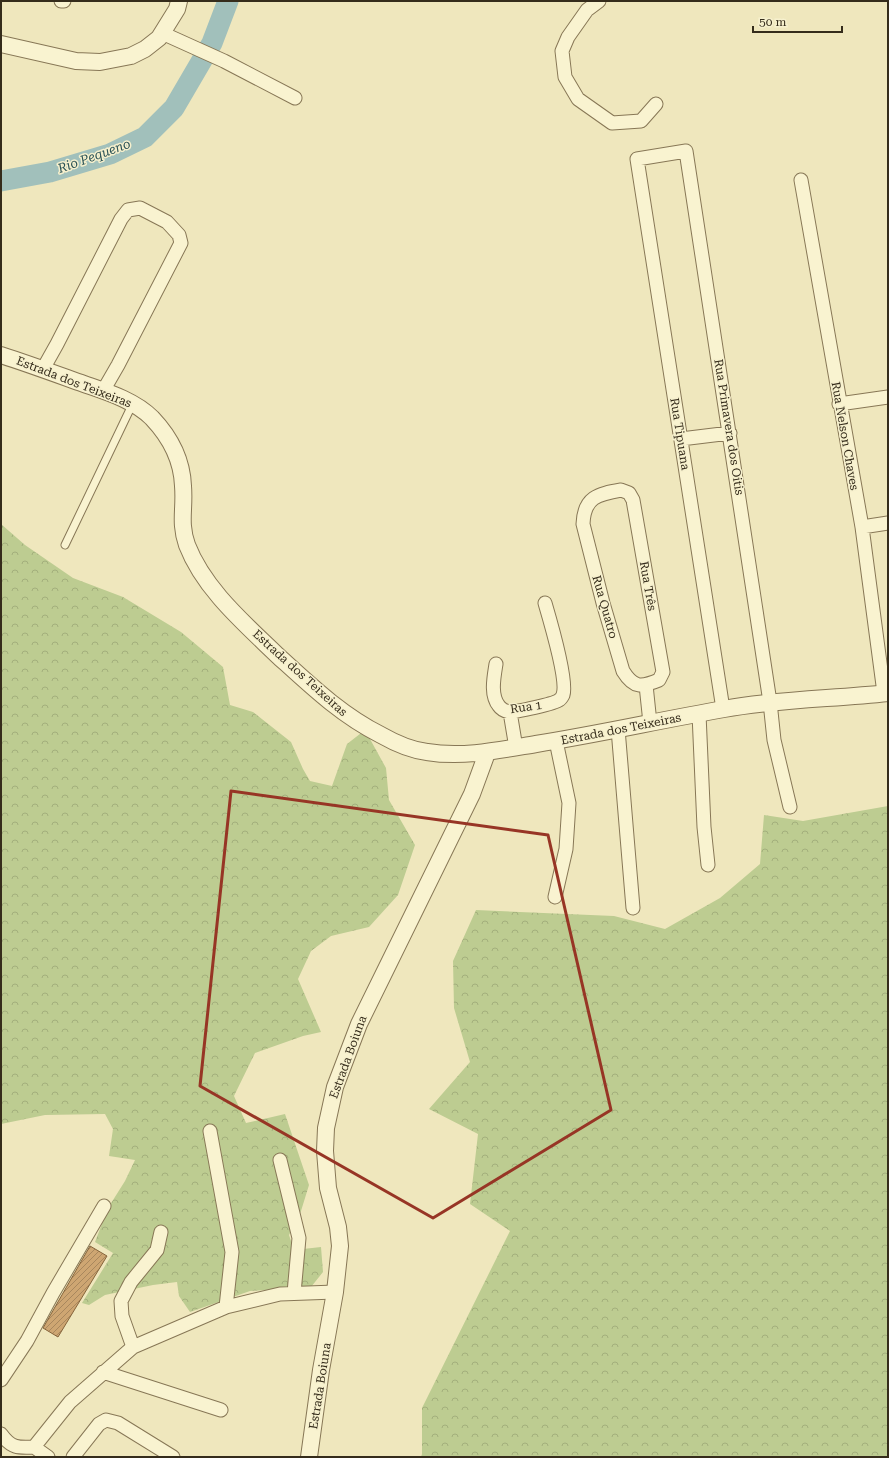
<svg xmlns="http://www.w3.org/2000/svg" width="889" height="1458" font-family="'Roboto Serif',serif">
<defs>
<pattern id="forest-crowns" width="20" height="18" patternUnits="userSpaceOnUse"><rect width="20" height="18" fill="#bdcc91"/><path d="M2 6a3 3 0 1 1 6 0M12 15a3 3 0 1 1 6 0" fill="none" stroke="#a3af7c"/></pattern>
<pattern id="building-hatch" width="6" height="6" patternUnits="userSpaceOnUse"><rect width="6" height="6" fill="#cea672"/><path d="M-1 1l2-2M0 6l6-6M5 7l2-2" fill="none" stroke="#a8875d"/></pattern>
</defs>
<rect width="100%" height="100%" fill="#efe7bd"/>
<path fill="url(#forest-crowns)" d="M 1,524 L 25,545 L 73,578 L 123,597 L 181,632 L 223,667 L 230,705 L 253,712 L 291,742 L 303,769 L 310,781 L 332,786 L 347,744 L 365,730 L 386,768 L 389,800 L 415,845 L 398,895 L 369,927 L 331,936 L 311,951 L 298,979 L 321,1032 L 303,1036 L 255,1053 L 234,1096 L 246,1123 L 285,1114 L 309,1185 L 301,1211 L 289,1235 L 294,1250 L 321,1247 L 323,1272 L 311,1287 L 250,1291 L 190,1312 L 179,1296 L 177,1282 L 153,1285 L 105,1295 L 89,1305 L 82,1303 L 113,1253 L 95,1242 L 108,1208 L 125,1181 L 135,1160 L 109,1156 L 113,1129 L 105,1114 L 45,1115 L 1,1124 Z
M 888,806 L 888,1457 L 421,1457 L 422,1454 L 422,1408 L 510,1231 L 470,1204 L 478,1134 L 429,1109 L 470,1062 L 454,1008 L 453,961 L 476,910 L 614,916 L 665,929 L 720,898 L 760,864 L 764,815 L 803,821 Z"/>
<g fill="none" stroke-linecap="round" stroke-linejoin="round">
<path stroke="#a1c0bb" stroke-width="21" d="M 1,181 L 50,172 L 110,154 L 145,137 L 174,108 L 212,43 L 228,1"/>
</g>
<path fill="url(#building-hatch)" stroke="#86643b" d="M 90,1246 L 107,1256 L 58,1337 L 43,1328 Z"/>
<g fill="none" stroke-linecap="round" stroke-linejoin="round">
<defs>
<path id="service" d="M 65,545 L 133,403"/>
<path id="minor" d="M 61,1 L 64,1
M 599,1 L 587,10 L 568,37 L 562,51 L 565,77 L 578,99 L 612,123 L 641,121 L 656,104
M 162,33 L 224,61 L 295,98
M 801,180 L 862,527 L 884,693
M 43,369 L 57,344 L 121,219 L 128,210 L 140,208 L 167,222 L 179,235 L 181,243 L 118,365 L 103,391
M 839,404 L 888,397
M 681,439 L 730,433
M 621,490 L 629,493 L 633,500 L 663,672 L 659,680 C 642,687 634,689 623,671 L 603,603 L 583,524 C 584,497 598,494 621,490 Z
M 862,527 L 888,523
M 496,664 C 494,677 490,695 499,706 C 501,709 505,711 509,712 C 516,712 554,704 559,700 C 561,699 562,697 563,695 C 568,681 550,620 545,603
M 646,685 L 650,723
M 723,709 L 637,159 L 686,151 L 770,702 L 774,740 L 790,807
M 510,712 L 516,748
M 699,714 L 704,827 L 708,865
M 618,729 L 633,908
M 555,897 L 566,849 L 569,803 L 556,741
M 210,1131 L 232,1252 L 226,1307
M 280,1160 L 299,1238 L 294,1293
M 133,1347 L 122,1316 L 121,1301 L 131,1282 L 157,1250 L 161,1232
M 103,1372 L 221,1410
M 1,1380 L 27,1341 L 53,1293 L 104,1206
M 1,1434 C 11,1448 18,1448 34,1447 L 48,1457
M 34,1447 L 70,1402 L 133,1347 L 226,1307 L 280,1294 L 335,1292
M 73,1457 L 99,1424 L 106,1420 L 118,1423 L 173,1457"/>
<path id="tertiary" d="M 1,44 L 76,61 L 100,62 L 131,56 L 145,49 L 159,38 L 177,9 L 179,1
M 1,355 C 29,364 56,374 84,384 C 107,392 134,400 152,418 C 170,437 182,459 183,486 C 185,509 179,522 187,545 C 204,589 244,623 277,655 C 310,685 341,715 381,735 C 395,743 410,750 427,752 C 463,758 500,750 536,744 C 599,734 661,720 724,709 C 778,699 833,699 888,693
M 309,1457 L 321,1370 L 335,1292 L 340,1246 L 338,1227 L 328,1188 L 325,1151 L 326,1128 L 335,1087 L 359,1024 L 472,794 L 487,753"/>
</defs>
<use href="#service" stroke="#877756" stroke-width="9"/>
<use href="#minor" stroke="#877756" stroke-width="15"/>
<use href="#tertiary" stroke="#877756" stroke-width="18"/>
<use href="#service" stroke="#f9f3d0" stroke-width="7"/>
<use href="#minor" stroke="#f9f3d0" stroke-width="13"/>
<use href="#tertiary" stroke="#f9f3d0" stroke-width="16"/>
</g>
<path fill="none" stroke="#973525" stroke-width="3" stroke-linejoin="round" d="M 231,791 L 548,835 L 611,1110 L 433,1218 L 200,1086 Z"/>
<g text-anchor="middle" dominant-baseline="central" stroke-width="3" stroke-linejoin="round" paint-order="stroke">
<g font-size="12" fill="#352c1b" stroke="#f6f0cd">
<text transform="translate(74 382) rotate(21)">Estrada dos Teixeiras</text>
<text transform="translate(729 427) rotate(81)">Rua Primavera dos Oitis</text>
<text transform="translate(680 434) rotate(81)">Rua Tipuana</text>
<text transform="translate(845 436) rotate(80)">Rua Nelson Chaves</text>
<text transform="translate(648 586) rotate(80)">Rua Três</text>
<text transform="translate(605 607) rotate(74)">Rua Quatro</text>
<text transform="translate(300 673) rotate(42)">Estrada dos Teixeiras</text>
<text transform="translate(526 707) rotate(-8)">Rua 1</text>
<text transform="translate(621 729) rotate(-11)">Estrada dos Teixeiras</text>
<text transform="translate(348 1057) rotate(-70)">Estrada Boiuna</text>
<text transform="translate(320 1386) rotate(-81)">Estrada Boiuna</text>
</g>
<g font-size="13" font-style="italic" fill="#2a5256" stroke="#f6f0cd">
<text transform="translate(94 156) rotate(-20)">Rio Pequeno</text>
</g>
</g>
<rect width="889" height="1458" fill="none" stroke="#352c1b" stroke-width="4"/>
<path d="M753 26v6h89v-6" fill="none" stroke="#352c1b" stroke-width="2"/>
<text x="759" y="26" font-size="12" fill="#352c1b" stroke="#f6f0cd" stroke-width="3" paint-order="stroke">50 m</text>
</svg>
